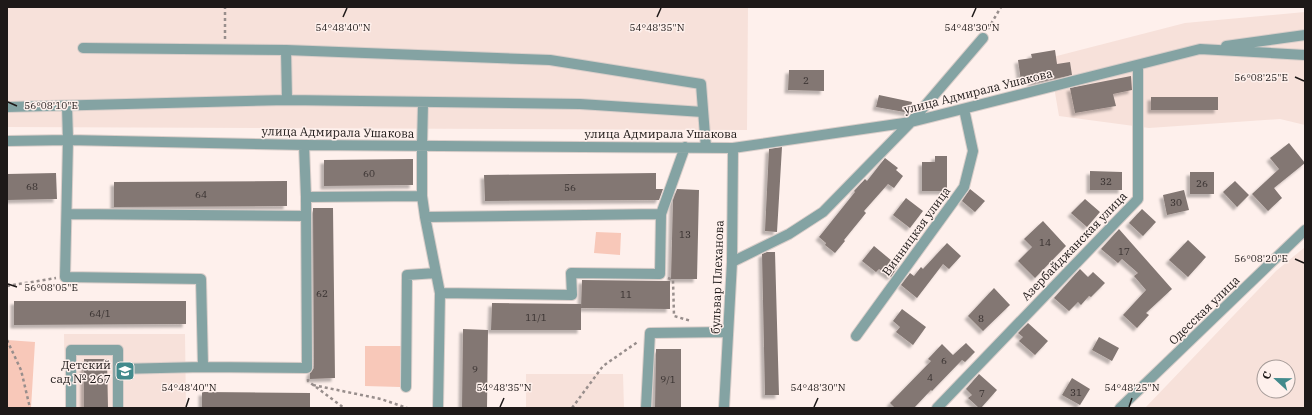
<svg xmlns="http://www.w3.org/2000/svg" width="1312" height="415" font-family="'IBM Plex Serif',serif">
<defs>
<filter id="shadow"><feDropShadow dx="-3.5" dy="3.5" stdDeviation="1" flood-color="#0004"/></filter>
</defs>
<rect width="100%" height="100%" fill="#fef0ec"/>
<path fill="#f7e1da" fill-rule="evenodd" d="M 7,7 L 748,7 L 747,130 L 7,127 Z
M 1305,12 L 1305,125 L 1280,119 L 1149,128 L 1059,116 L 1049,58 L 1185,23 Z
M 1305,247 L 1305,408 L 1145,408 L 1276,271 ZM 1264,367 L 1288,367 L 1288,391 L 1264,391 Z
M 64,334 L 185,334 L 186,408 L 65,408 Z
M 526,374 L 623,374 L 624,408 L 526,408 Z"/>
<path fill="#f8c8b9" d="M 596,232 L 621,233 L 620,255 L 594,253 Z
M 7,340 L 35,342 L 31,408 L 7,408 Z
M 365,346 L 401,346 L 400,387 L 365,386 Z"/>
<path fill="#837773" filter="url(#shadow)" d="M 1055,50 L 1057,64 L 1070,62 L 1072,75 L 1032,84 L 1031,80 L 1021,81 L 1018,60 L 1032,58 L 1031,54 Z
M 789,70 L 824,70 L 824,91 L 788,90 Z
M 1131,76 L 1132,90 L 1113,94 L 1116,106 L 1075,113 L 1070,88 Z
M 879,95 L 912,102 L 910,113 L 876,107 Z
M 1151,97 L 1218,97 L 1218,110 L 1151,110 Z
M 1289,143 L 1305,163 L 1274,188 L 1282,198 L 1268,211 L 1252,194 L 1279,169 L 1270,158 Z
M 782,147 L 777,232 L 765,231 L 769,149 Z
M 935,156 L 947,156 L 947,191 L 922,191 L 922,162 L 935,162 Z
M 885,158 L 898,168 L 896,170 L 903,176 L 894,188 L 888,184 L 864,211 L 866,213 L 844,240 L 845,241 L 835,253 L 825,245 L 826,243 L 819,237 L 855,192 L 854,191 L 865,179 L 867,181 Z
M 413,159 L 413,185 L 324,186 L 324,160 Z
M 1090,171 L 1122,172 L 1122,190 L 1090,190 Z
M 1190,172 L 1214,172 L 1214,194 L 1190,194 Z
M 56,173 L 57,199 L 7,200 L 7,174 Z
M 656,173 L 656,189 L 663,189 L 659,200 L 485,201 L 484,175 Z
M 287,181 L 287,206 L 114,207 L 114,182 Z
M 1235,181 L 1249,195 L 1237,207 L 1223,192 Z
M 677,189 L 699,190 L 697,279 L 671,279 L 673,200 Z
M 970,189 L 985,201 L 975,212 L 962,201 Z
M 1184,190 L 1189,210 L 1167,215 L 1163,195 Z
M 906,198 L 923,211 L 910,228 L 893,215 Z
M 1085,199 L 1100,212 L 1087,227 L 1071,213 Z
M 313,208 L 333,208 L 335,378 L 310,379 L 310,373 L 314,368 Z
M 1142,209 L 1156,222 L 1143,236 L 1129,223 Z
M 1043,221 L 1066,246 L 1035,278 L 1018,261 L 1032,247 L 1024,239 Z
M 1119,229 L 1172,289 L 1146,313 L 1149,315 L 1137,328 L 1123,315 L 1146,290 L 1134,276 L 1138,273 L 1122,259 L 1118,263 L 1101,249 Z
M 1188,240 L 1206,257 L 1188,277 L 1169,260 Z
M 947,243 L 961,256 L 949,269 L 943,264 L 917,298 L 901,285 L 910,273 L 914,276 L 921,267 L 923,269 Z
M 874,246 L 898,266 L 891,277 L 879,269 L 876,272 L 862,261 Z
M 767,252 L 775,252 L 779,395 L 765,395 L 762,254 Z
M 1080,269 L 1088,277 L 1093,272 L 1105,283 L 1091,297 L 1089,296 L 1081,305 L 1078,302 L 1069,311 L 1054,298 Z
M 582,280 L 670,281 L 670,309 L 581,308 Z
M 994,288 L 1010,305 L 983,331 L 968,316 Z
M 14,301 L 186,301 L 186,324 L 14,325 Z
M 492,303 L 581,304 L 581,330 L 491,330 Z
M 902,309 L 926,327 L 913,345 L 896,332 L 900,327 L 893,321 Z
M 1028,323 L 1048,341 L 1035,355 L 1019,341 L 1023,337 L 1018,333 Z
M 463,329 L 488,330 L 487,408 L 462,408 Z
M 1099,337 L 1119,348 L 1112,361 L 1092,350 Z
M 966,343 L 975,352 L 965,362 L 962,360 L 932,391 L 931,390 L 914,408 L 895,408 L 890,403 L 931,361 L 928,359 L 942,344 L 953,355 Z
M 656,349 L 681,349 L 681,408 L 655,408 Z
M 84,359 L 107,359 L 108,408 L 84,408 Z
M 979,374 L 997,390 L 981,408 L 979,408 L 968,398 L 972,395 L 966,389 Z
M 1072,378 L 1090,389 L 1080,405 L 1062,395 Z
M 202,392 L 310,393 L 310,408 L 202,408 Z"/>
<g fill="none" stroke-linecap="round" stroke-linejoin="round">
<defs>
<path id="minor" d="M 1226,46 L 1305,35
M 83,48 L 286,50 L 550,60 L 701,84 L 706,148
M 286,50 L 287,100
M 423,103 L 422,146 L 422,196 L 425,217 L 440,293 L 438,408
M 67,106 L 68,140 L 65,277 L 201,279 L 203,367
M 7,107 L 287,100 L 580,104 L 703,112
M 7,141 L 68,140 L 304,145 L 733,148 L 911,122 L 1200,49 L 1305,55
M 306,197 L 422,196
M 67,214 L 306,216
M 425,217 L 661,214
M 732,262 L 789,234 L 823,212 L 911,122 L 983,38
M 440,293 L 572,295 L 571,273 L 660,274 L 661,214 L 685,147
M 856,336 L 964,187 L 973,151 L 964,109
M 118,369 L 203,367 L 307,368 L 306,197 L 304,145
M 406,387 L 407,275 L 436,273
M 71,408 L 71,350 L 118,350 L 118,408
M 646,408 L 650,333 L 728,332
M 724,408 L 732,262 L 733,148
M 937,408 L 1138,199 L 1138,65
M 1120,408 L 1305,230"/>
</defs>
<use href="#minor" stroke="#daceca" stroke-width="12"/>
<path stroke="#988e8c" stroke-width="2.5" stroke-dasharray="3 3" stroke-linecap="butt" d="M 988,29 L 1001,7
M 225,39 L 225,7
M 668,278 L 673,280 L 674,316 L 691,321
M 7,286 L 56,278
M 7,340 L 21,370 L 30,408
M 308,379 L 308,381 L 344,408
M 313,385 L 381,399 L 407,408
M 572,408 L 603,366 L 639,341"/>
<use href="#minor" stroke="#84a3a3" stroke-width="10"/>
</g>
<path fill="none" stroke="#1e1918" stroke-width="1.5" d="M 343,17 L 347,8M 657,17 L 661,8M 972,17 L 976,8M 1295,77 L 1304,81M 8,102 L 17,106M 1295,259 L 1304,263M 8,284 L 17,287M 186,407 L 189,398M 500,407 L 504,398M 814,407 L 818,398M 1129,407 L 1132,398"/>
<defs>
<symbol id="school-square" viewBox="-11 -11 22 22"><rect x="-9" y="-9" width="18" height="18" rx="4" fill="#428a8c" stroke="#fef0ec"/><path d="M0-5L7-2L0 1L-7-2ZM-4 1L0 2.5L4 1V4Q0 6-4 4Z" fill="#fff"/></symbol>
</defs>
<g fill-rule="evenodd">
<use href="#school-square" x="114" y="360" width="22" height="22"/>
</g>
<g text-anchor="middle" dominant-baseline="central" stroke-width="3" stroke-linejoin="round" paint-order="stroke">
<g font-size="10" fill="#37302f">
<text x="806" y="80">2</text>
<text x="369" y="173">60</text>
<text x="1106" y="181">32</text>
<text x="1202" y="183">26</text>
<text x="32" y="186">68</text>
<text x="570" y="187">56</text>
<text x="201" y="194">64</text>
<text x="1176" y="202">30</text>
<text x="685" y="234">13</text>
<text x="1045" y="242">14</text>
<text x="1124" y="251">17</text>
<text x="322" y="293">62</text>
<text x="626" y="294">11</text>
<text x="100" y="313">64/1</text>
<text x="536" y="317">11/1</text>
<text x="981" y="318">8</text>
<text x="944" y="360">6</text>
<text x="475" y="369">9</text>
<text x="930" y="377">4</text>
<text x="668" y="379">9/1</text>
<text x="1076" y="392">31</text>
<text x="982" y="393">7</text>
</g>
<g font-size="12" fill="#1e1918" stroke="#fef0ec">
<text transform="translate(978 91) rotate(-14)">улица Адмирала Ушакова</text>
<text transform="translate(338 132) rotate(1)">улица Адмирала Ушакова</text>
<text x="661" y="133">улица Адмирала Ушакова</text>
<text transform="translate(916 231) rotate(-54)">Винницкая улица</text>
<text transform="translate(1074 246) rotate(-46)">Азербайджанская улица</text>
<text transform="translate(717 277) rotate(-88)">бульвар Плеханова</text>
<text transform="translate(1204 310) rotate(-44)">Одесская улица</text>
</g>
<g font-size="12" fill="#1e1918" stroke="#fef0ec" text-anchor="end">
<text x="111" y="364">Детский<tspan x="111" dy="14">сад № 267</tspan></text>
</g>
</g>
<g font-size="10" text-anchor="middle" fill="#1e1918" stroke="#fef0ec" stroke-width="3" stroke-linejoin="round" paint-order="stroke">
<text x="343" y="31">54°48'40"N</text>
<text x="657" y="31">54°48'35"N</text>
<text x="972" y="31">54°48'30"N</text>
<text x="1261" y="81">56°08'25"E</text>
<text x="51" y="109">56°08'10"E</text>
<text x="1261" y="262">56°08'20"E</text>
<text x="51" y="291">56°08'05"E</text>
<text x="189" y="391">54°48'40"N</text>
<text x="504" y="391">54°48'35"N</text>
<text x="818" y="391">54°48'30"N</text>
<text x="1132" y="391">54°48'25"N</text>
</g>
<rect width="1312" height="415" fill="none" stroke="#1e1918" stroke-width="16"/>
<g transform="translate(1276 379) rotate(292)"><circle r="19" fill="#fef0ec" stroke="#a49a97"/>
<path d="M0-3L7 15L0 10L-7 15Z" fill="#428a8c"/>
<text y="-6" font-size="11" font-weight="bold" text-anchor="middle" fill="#1e1918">С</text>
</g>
</svg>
